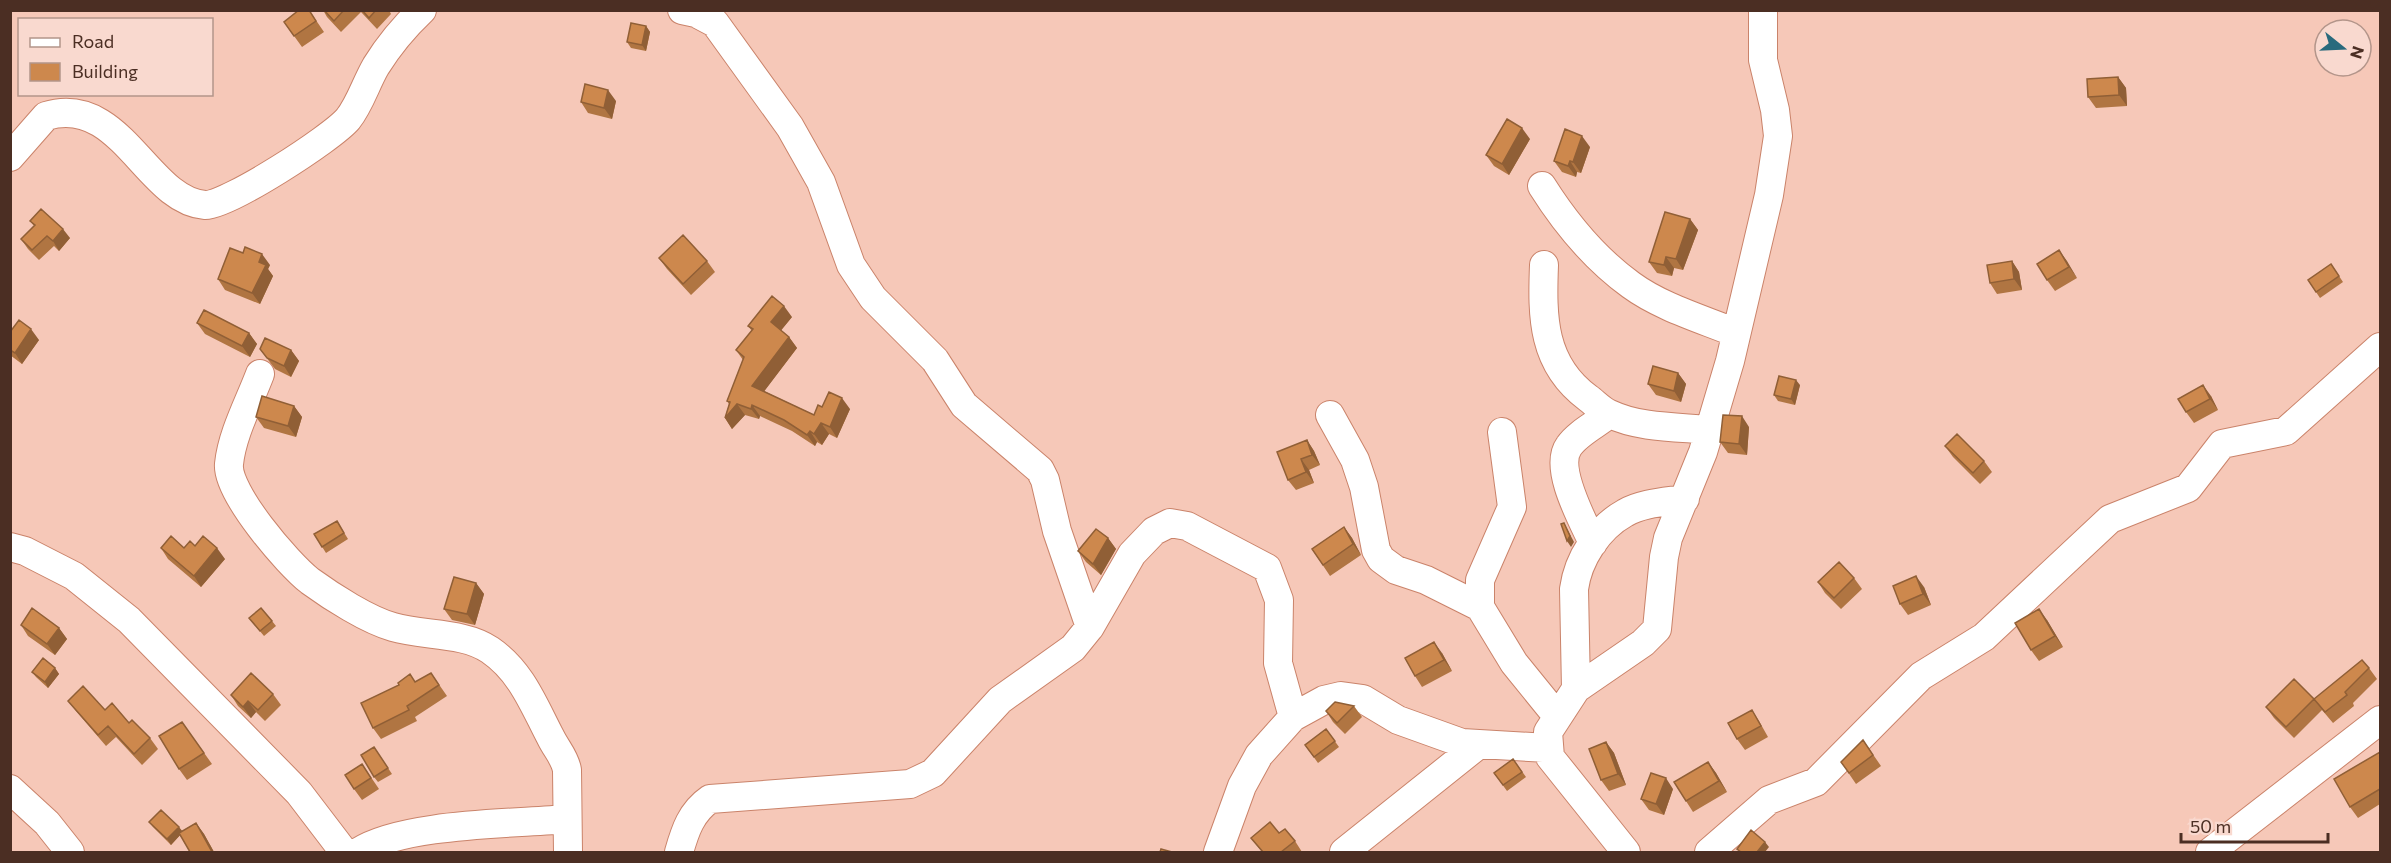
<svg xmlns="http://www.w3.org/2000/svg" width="2391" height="863" font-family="Commissioner,sans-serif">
<rect width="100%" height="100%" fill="#f6c8b8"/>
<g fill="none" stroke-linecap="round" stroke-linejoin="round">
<defs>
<path id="minor" d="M 682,10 L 696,13 L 715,23 L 790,127 L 821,182 L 851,265 L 873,298 L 935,360 L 964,405 L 1040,470 L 1045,480 L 1057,531 L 1090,627
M 10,157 L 46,116 C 121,93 147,201 205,205 C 227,206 332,138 348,119 C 360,104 366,83 376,66 C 389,45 404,27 422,10
M 1542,186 C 1566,224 1595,259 1631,285 C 1661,307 1702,319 1736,333
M 1544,265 C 1542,317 1542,364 1588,398 C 1595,403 1602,411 1610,414 C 1639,428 1678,427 1710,430
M 260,374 C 249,403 232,434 229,464 C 226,492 288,564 310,581 C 332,597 368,620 393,627 C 423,636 464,632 490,650 C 522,672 534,706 551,738 C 557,750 565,758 567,770 L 568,852
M 1330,415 L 1355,460 L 1364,487 L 1376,550 L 1381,559 L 1396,570 L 1426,580 L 1480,607
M 1502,432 L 1512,507 L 1480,580 L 1480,607 L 1514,663 L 1557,716
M 1593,543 C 1583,521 1553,468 1569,446 C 1578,433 1597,424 1609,414
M 10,547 L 25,551 L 74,576 L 129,620 L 299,793 L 344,852
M 1576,689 L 1574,589 C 1578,559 1598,528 1625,513 C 1642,503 1666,502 1685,499
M 10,789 L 47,823 L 70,852
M 358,852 C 403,823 512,824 567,819
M 679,852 C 685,831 691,812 710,799 L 910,784 L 933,773 L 1000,700 L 1073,648 L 1090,627 L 1132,554 L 1154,531 L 1170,523 L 1187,526 L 1267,568 L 1279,600 L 1278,663 L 1293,717
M 1218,852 L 1242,786 L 1259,755 L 1293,717 L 1324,700 L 1341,696 L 1363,699 L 1398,720 L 1462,743 L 1548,748
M 1344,852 L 1478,745
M 1626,852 L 1550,757 L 1548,732 L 1576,689 L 1643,643 L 1657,629 L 1664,557 L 1668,538 L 1703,452 L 1730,361 L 1769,195 L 1778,136 L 1775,110 L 1763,60 L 1763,10
M 1709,852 L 1769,800 L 1816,782 L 1921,676 L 1984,637 L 2110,519 L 2188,488 L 2222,444 L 2286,431 L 2380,347
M 2210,852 L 2380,720"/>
</defs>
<use href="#minor" stroke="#ca836a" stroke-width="30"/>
<use href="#minor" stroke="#fff" stroke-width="28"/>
</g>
<path fill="#b07542" d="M 309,10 L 324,32 L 302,47 L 284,22 Z
M 323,10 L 389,10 L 391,14 L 377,29 L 361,12 L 341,32 L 327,17 Z
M 646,26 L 650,32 L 646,51 L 631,48 L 627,42 Z
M 2118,77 L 2126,88 L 2127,106 L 2096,108 L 2088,97 Z
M 616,101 L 612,119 L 588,113 L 581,102 Z
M 1530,139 L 1509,175 L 1494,166 L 1486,155 Z
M 1590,147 L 1581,173 L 1577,172 L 1576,177 L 1562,172 L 1554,161 Z
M 1690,219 L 1698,230 L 1683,270 L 1674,268 L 1672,276 L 1657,273 L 1649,262 Z
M 30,221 L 70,238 L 59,251 L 54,246 L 39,260 L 28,249 L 21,239 L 34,226 Z
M 2059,250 L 2077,278 L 2055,291 L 2047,280 Z
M 659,258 L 707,261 L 715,272 L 691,295 L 667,269 Z
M 2012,261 L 2019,272 L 2022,290 L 1997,294 L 1990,283 Z
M 2331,264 L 2343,282 L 2320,298 L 2308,280 Z
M 270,265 L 268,269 L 273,276 L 260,304 L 225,290 L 218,279 Z
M 792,317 L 781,330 L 789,337 L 797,348 L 764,391 L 814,415 L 822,407 L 850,409 L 837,438 L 829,434 L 822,445 L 817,442 L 815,446 L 792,431 L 760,416 L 759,419 L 745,415 L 732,429 L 725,418 L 729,404 L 727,401 L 743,360 L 736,350 L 752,331 L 748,326 Z
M 197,323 L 249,333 L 257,344 L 250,357 L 205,334 Z
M 10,332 L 39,340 L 22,364 L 10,355 Z
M 260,349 L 291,350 L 299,361 L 291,377 L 275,369 Z
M 1678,373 L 1686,384 L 1681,402 L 1656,395 L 1648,384 Z
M 1800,385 L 1795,405 L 1778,401 L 1774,395 Z
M 2211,396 L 2218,410 L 2194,423 L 2186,412 Z
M 294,406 L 302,417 L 296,437 L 264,428 L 256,417 Z
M 1749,427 L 1747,455 L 1728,453 L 1720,442 Z
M 1307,440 L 1314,451 L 1320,465 L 1309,470 L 1314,483 L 1296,490 L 1288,480 Z
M 1945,446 L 1984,461 L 1992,472 L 1980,484 L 1953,457 Z
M 337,521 L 348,539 L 326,553 L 314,534 Z
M 1344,527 L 1352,538 L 1361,555 L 1330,576 L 1312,549 Z
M 1108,538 L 1116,549 L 1101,575 L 1086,562 L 1078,551 Z
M 161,548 L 184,548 L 225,559 L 201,587 L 168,559 Z
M 1854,578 L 1862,589 L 1841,609 L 1825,593 L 1818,582 Z
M 476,583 L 484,594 L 475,625 L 452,620 L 444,609 Z
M 1924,587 L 1931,605 L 1908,615 L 1900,604 Z
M 249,618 L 272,621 L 276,626 L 264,636 Z
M 2047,620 L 2063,647 L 2039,661 L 2031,650 Z
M 21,625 L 59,628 L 67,639 L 55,655 L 28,636 Z
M 1442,653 L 1452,671 L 1422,687 L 1415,676 Z
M 55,668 L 59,674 L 48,688 L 36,677 L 32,672 Z
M 2369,668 L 2377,679 L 2353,703 L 2354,706 L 2333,723 L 2322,710 L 2294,738 L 2274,718 L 2266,707 L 2314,699 Z
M 431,673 L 447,696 L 415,717 L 417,721 L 381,739 L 373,728 L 416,682 Z
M 273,694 L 281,705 L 265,721 L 256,712 L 251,718 L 238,706 L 231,695 Z
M 68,701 L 105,710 L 129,723 L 150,738 L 158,749 L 142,765 L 116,737 L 106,746 L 76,711 Z
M 1354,706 L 1362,717 L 1345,734 L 1333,722 L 1326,711 Z
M 1752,710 L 1759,721 L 1768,737 L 1745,750 L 1737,739 Z
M 182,722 L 212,764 L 187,780 L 179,769 Z
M 1326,729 L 1339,747 L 1318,763 L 1305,745 Z
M 1863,740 L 1881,766 L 1856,784 L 1841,762 Z
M 1606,742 L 1614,753 L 1626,785 L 1609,791 L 1601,780 Z
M 374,747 L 392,774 L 378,782 L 374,777 Z
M 2380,752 L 2380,804 L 2358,818 L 2350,807 Z
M 1513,759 L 1526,777 L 1507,791 L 1494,773 Z
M 1708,762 L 1716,773 L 1727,792 L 1693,812 L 1686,801 Z
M 362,764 L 379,789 L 362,800 L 354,789 Z
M 1673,789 L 1664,815 L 1649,810 L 1641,799 Z
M 149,822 L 182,831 L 196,823 L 204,834 L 214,852 L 190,852 L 180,835 L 171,845 L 153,827 Z
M 1279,833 L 1295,841 L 1302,852 L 1262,852 L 1251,838 Z"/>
<path fill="#905f36" d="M 646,26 L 650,32 L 646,51 L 642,45 Z
M 2118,77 L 2126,88 L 2127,106 L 2119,95 Z
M 608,90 L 616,101 L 612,119 L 604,108 Z
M 1522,128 L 1530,139 L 1509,175 L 1502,164 Z
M 1582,136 L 1590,147 L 1581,173 L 1573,162 Z
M 1570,161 L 1577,172 L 1576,177 L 1568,166 Z
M 1690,219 L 1698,230 L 1683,270 L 1676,259 Z
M 63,229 L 70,238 L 59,251 L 53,241 Z
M 2059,250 L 2067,261 L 2077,278 L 2069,267 Z
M 262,254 L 270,265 L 268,269 L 273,276 L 260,304 L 252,293 L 259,262 Z
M 1666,257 L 1674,268 L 1672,276 L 1664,265 Z
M 2012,261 L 2019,272 L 2022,290 L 2014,279 Z
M 784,306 L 792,317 L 779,333 L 771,322 Z
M 31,329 L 39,340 L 22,364 L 15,353 Z
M 249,333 L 257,344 L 250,357 L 242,346 Z
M 789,337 L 797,348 L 760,397 L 752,386 Z
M 291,350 L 299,361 L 291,377 L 284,366 Z
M 1678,373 L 1686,384 L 1681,402 L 1674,391 Z
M 1796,380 L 1800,385 L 1795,405 L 1791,399 Z
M 2203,385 L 2211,396 L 2218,410 L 2210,399 Z
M 842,398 L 850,409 L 837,438 L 830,427 Z
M 737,404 L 745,415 L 732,429 L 725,418 Z
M 752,405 L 760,416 L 759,419 L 751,409 Z
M 294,406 L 302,417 L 296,437 L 288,426 Z
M 1742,416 L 1749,427 L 1747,455 L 1739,444 Z
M 821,423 L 829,434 L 822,445 L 814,434 Z
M 810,431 L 817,442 L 815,446 L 807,435 Z
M 1307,440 L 1314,451 L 1320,465 L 1312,455 Z
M 1301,459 L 1309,470 L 1314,483 L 1306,472 Z
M 1564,523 L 1574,542 L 1571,547 L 1567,541 Z
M 1344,527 L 1352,538 L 1361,555 L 1353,544 Z
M 1108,538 L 1116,549 L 1101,575 L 1093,564 Z
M 217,548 L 225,559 L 201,587 L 194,576 Z
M 1916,576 L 1924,587 L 1931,605 L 1923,594 Z
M 476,583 L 484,594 L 475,625 L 467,614 Z
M 2039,609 L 2047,620 L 2063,647 L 2055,636 Z
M 59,628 L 67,639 L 55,655 L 47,644 Z
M 1434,642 L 1442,653 L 1452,671 L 1444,660 Z
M 55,668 L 59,674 L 48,688 L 45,682 Z
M 248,701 L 256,712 L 251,718 L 243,707 Z
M 1606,742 L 1614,753 L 1626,785 L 1618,774 Z
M 1708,762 L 1716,773 L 1727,792 L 1719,781 Z
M 1666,778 L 1673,789 L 1664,815 L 1656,804 Z
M 196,823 L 204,834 L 214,852 L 212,852 Z
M 179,827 L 183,832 L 171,845 L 167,839 Z
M 1765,842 L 1769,847 L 1765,852 L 1757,852 Z"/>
<path fill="#cd884d" stroke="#905f36" stroke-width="1.5" d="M 299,10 L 309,10 L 316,21 L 294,36 L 284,22 Z
M 324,10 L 344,10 L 334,21 Z
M 362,10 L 376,10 L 369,18 Z
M 631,23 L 646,26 L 642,45 L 627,42 Z
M 2118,77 L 2119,95 L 2088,97 L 2087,79 Z
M 585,84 L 608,90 L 604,108 L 581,102 Z
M 1507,119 L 1522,128 L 1502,164 L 1486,155 Z
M 1565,129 L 1582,136 L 1573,162 L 1570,161 L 1568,166 L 1554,161 Z
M 41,209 L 63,229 L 53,241 L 47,236 L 32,250 L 21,239 L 35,225 L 30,221 Z
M 1665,212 L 1690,219 L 1676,259 L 1666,257 L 1664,265 L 1649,262 Z
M 683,235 L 707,261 L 683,284 L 659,258 Z
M 245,247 L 262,254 L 259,262 L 266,265 L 252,293 L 218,279 L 230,248 L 243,253 Z
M 2059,250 L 2069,267 L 2047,280 L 2037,264 Z
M 2012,261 L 2014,279 L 1990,283 L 1987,265 Z
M 2331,264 L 2339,276 L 2316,292 L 2308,280 Z
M 772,296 L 784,306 L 771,322 L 789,337 L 752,386 L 814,415 L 818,405 L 822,407 L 829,392 L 842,398 L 830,427 L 821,423 L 814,434 L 810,431 L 807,435 L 784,420 L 752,405 L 751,409 L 737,404 L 725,418 L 730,402 L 727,401 L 744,357 L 736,350 L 753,329 L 748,326 Z
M 204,310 L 249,333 L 242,346 L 197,323 Z
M 19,320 L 31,329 L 15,353 L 10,350 L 10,332 Z
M 265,338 L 291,350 L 284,366 L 267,358 L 260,349 Z
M 1653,366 L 1678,373 L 1674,391 L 1648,384 Z
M 1779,376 L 1796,380 L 1791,399 L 1774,395 Z
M 2203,385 L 2210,399 L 2186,412 L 2178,399 Z
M 262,396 L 294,406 L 288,426 L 256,417 Z
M 1723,415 L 1742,416 L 1739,444 L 1720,442 Z
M 1957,434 L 1984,461 L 1973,473 L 1945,446 Z
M 1307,440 L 1312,455 L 1301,459 L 1306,472 L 1288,480 L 1277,452 Z
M 337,521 L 344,533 L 322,547 L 314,534 Z
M 1564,523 L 1570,536 L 1567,541 L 1561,524 Z
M 1344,527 L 1353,544 L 1323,565 L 1312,549 Z
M 1096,529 L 1108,538 L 1093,564 L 1078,551 Z
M 171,536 L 184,548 L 190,541 L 195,546 L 203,536 L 217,548 L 194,576 L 161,548 Z
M 1839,562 L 1854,578 L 1834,598 L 1818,582 Z
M 1916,576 L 1923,594 L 1900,604 L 1893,586 Z
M 454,577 L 476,583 L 467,614 L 444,609 Z
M 32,608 L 59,628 L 47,644 L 21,625 Z
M 261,608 L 272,621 L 260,631 L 249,618 Z
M 2039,609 L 2055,636 L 2031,650 L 2015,623 Z
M 1434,642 L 1444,660 L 1415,676 L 1405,658 Z
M 43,658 L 55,668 L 45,682 L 32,672 Z
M 2362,660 L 2369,668 L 2345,692 L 2347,695 L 2325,712 L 2314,699 Z
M 251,673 L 273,694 L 258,710 L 248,701 L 243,707 L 231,695 Z
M 431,673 L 439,685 L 407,706 L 409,710 L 373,728 L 361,703 L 399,685 L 398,683 L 410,674 L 415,682 Z
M 2294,679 L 2314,699 L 2286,727 L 2266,707 Z
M 83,686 L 105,710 L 112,703 L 129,723 L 132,720 L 150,738 L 134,754 L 108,726 L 98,735 L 68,701 Z
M 1335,702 L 1354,706 L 1337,723 L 1326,711 Z
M 1752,710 L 1761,726 L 1737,739 L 1728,723 Z
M 182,722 L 204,753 L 179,769 L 159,736 Z
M 1326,729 L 1335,741 L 1314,757 L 1305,745 Z
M 1863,740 L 1873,755 L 1849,773 L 1841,762 Z
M 1606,742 L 1618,774 L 1601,780 L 1589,749 Z
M 374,747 L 388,768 L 374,777 L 361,755 Z
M 2380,752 L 2380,789 L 2350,807 L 2334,779 Z
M 1513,759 L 1522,772 L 1503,785 L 1494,773 Z
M 1708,762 L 1719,781 L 1686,801 L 1674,782 Z
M 362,764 L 371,778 L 354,789 L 345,775 Z
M 1651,773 L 1666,778 L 1656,804 L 1641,799 Z
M 161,810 L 179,827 L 167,839 L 149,822 Z
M 1270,822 L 1279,833 L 1285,829 L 1295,841 L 1281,852 L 1263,852 L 1251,838 Z
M 196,823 L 212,852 L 190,852 L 179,833 Z
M 1751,830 L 1765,842 L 1757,852 L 1741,852 L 1737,849 Z
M 1161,849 L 1172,852 L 1160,852 Z"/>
<rect width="2391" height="863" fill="none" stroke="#4b2e23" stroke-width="24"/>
<rect x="18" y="18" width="195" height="78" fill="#f9d9cf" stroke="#b3958a" stroke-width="1.5"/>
<rect x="30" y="38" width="30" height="9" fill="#ffffff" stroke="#b3958a" stroke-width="1.5"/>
<text x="72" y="48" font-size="18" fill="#4b2e23">Road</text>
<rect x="30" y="63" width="30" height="18" fill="#cd884d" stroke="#b3958a" stroke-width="1.5"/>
<text x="72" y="78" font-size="18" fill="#4b2e23">Building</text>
<g transform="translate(2343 48) rotate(108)"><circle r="28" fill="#f9d9cf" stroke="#b3958a" stroke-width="1.5"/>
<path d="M0-4.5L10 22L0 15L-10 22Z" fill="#296a7d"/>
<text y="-9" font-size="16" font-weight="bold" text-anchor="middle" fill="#4b2e23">N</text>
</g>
<path d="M2181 833v9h147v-9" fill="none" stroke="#4b2e23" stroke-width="3"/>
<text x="2190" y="833" font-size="18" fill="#4b2e23" stroke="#f9d9cf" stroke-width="4.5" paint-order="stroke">50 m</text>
</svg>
